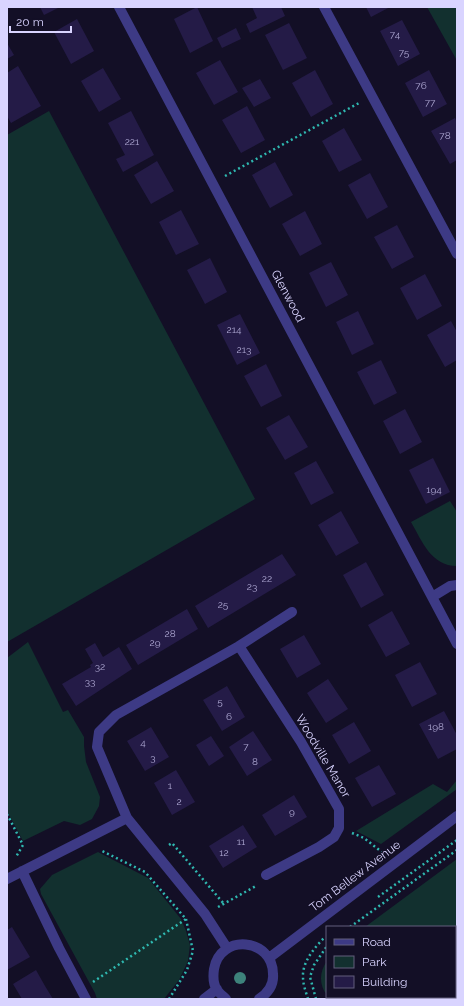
<svg xmlns="http://www.w3.org/2000/svg" width="464" height="1006" font-family="Raleway,sans-serif">
<rect width="100%" height="100%" fill="#130f26"/>
<path fill="#12302f" d="M 427,7 L 457,7 L 457,61 L 455,57 Z
M 49,111 L 255,499 L 7,642 L 7,135 Z
M 450,501 L 457,512 L 457,566 C 431,566 422,541 411,522 Z
M 28,642 L 63,712 L 68,710 L 84,737 L 84,746 L 86,762 L 100,797 L 99,806 L 92,819 L 80,825 L 64,821 L 23,841 L 7,811 L 7,658 Z
M 457,780 L 457,789 L 381,844 L 356,831 L 433,784 L 447,792 Z
M 98,852 L 148,878 L 181,919 L 186,931 L 190,945 L 188,961 L 179,980 L 164,999 L 97,999 L 95,993 L 41,894 L 40,889 L 52,875 Z
M 457,859 L 457,980 L 455,981 L 455,927 L 365,927 Z
M 327,961 L 327,995 C 319,985 319,972 327,961 Z
M 329,997 L 420,997 L 414,999 L 330,999 Z"/>
<path fill="#241b47" d="M 40,7 L 60,7 L 44,15 Z
M 197,7 L 213,41 L 190,53 L 174,19 Z
M 252,7 L 281,7 L 285,16 L 250,33 L 246,24 L 257,18 Z
M 366,7 L 390,7 L 371,17 Z
M 77,19 L 94,51 L 71,64 L 54,32 Z
M 402,20 L 420,54 L 398,66 L 380,31 Z
M 289,23 L 307,58 L 283,70 L 265,35 Z
M 236,28 L 241,39 L 222,48 L 217,38 Z
M 7,43 L 14,55 L 7,59 Z
M 220,60 L 238,92 L 214,105 L 196,73 Z
M 18,66 L 41,106 L 11,123 L 7,116 L 7,73 Z
M 103,68 L 121,99 L 99,112 L 81,81 Z
M 315,70 L 333,104 L 311,117 L 292,83 Z
M 429,70 L 447,104 L 423,117 L 405,83 Z
M 260,79 L 271,98 L 254,107 L 242,88 Z
M 247,106 L 265,140 L 241,153 L 222,120 Z
M 131,111 L 154,155 L 123,172 L 116,159 L 125,155 L 108,123 Z
M 455,118 L 457,123 L 457,160 L 450,164 L 431,131 Z
M 344,128 L 362,160 L 339,172 L 322,141 Z
M 157,161 L 174,191 L 151,204 L 134,175 Z
M 275,162 L 293,195 L 270,208 L 252,175 Z
M 370,173 L 388,207 L 367,219 L 348,185 Z
M 181,210 L 199,244 L 176,255 L 159,222 Z
M 305,211 L 322,244 L 300,256 L 282,224 Z
M 397,225 L 414,257 L 392,269 L 374,237 Z
M 210,258 L 227,292 L 205,304 L 187,270 Z
M 331,262 L 348,295 L 326,307 L 309,273 Z
M 425,274 L 442,306 L 417,320 L 400,288 Z
M 358,311 L 374,344 L 352,355 L 336,322 Z
M 240,314 L 260,353 L 237,365 L 217,325 Z
M 451,321 L 457,332 L 457,360 L 445,367 L 427,335 Z
M 381,360 L 397,393 L 374,405 L 357,372 Z
M 266,364 L 282,396 L 261,407 L 244,376 Z
M 405,409 L 422,442 L 400,454 L 383,421 Z
M 289,415 L 308,447 L 285,460 L 266,428 Z
M 433,458 L 450,492 L 426,504 L 409,470 Z
M 316,461 L 334,493 L 311,505 L 294,473 Z
M 341,511 L 359,543 L 336,556 L 318,525 Z
M 282,554 L 296,575 L 208,628 L 195,606 Z
M 366,562 L 384,595 L 361,608 L 343,575 Z
M 187,609 L 198,629 L 138,665 L 126,645 Z
M 392,611 L 410,644 L 386,657 L 368,625 Z
M 304,635 L 321,664 L 297,678 L 280,649 Z
M 95,643 L 103,657 L 119,647 L 132,669 L 76,706 L 62,684 L 91,667 L 90,665 L 93,663 L 85,649 Z
M 420,662 L 437,694 L 412,707 L 395,675 Z
M 328,679 L 348,709 L 326,723 L 307,693 Z
M 227,686 L 245,717 L 222,731 L 203,700 Z
M 444,711 L 457,735 L 457,749 L 438,759 L 419,724 Z
M 354,722 L 371,751 L 349,764 L 332,735 Z
M 151,727 L 169,757 L 145,771 L 127,741 Z
M 253,731 L 272,760 L 247,776 L 229,747 Z
M 211,736 L 224,756 L 209,766 L 196,745 Z
M 379,765 L 396,794 L 372,807 L 355,778 Z
M 176,770 L 195,802 L 172,815 L 154,783 Z
M 294,795 L 307,817 L 275,836 L 262,815 Z
M 243,825 L 257,847 L 223,868 L 209,846 Z
M 12,927 L 30,957 L 7,970 L 7,930 Z
M 36,970 L 45,986 L 53,999 L 22,999 L 13,984 Z"/>
<g fill="none" stroke-linecap="round" stroke-linejoin="round">
<path stroke="#2fb8b0" stroke-width="2.5" stroke-dasharray="2 3" stroke-linecap="butt" d="M 225,176 L 359,103
M 7,814 L 23,845 L 16,857
M 352,833 L 364,838 L 383,853
M 169,845 L 172,843 L 224,904
M 378,897 L 457,840
M 218,907 L 256,886
M 350,927 L 457,850
M 93,982 L 186,919 L 145,872 L 100,850
M 169,999 L 187,970 L 193,951 L 186,919
M 308,999 C 306,992 303,985 303,977 C 302,962 315,947 325,937
M 316,999 L 310,977 L 314,965 L 327,946"/>
<path stroke="#3d3a85" stroke-width="10" d="M 119,7 L 457,644
M 324,7 L 457,254
M 432,597 L 450,586 L 457,585
M 239,646 L 301,742 L 339,809 L 339,828 L 334,837 L 319,847 L 266,875
M 22,871 L 59,948 L 86,999
M 7,879 L 127,818
M 227,948 L 205,914 L 127,818 L 97,747 L 99,732 L 116,715 L 239,646 L 292,612
M 452,999 L 454,997"/>
<path stroke="#3d3a85" stroke-width="10" d="M 269,958 L 457,816
M 204,999 L 217,989
M 226,999 C 223,996 219,993 217,990 C 213,984 213,976 214,969 C 220,933 273,938 273,974 C 274,985 268,993 259,999"/>
</g>
<circle fill="#3d827b" cx="240" cy="978" r="6"/>
<g text-anchor="middle" dominant-baseline="central" stroke-width="3" stroke-linejoin="round" paint-order="stroke">
<g font-size="10" fill="#aca6d1">
<text x="395" y="34">74</text>
<text x="404" y="52">75</text>
<text x="421" y="85">76</text>
<text x="430" y="102">77</text>
<text x="445" y="135">78</text>
<text x="132" y="141">221</text>
<text x="234" y="329">214</text>
<text x="244" y="349">213</text>
<text x="434" y="489">194</text>
<text x="267" y="578">22</text>
<text x="252" y="586">23</text>
<text x="223" y="604">25</text>
<text x="170" y="633">28</text>
<text x="155" y="642">29</text>
<text x="100" y="666">32</text>
<text x="90" y="681">33</text>
<text x="220" y="701">5</text>
<text x="229" y="716">6</text>
<text x="436" y="726">198</text>
<text x="143" y="742">4</text>
<text x="246" y="746">7</text>
<text x="153" y="757">3</text>
<text x="255" y="761">8</text>
<text x="170" y="785">1</text>
<text x="179" y="801">2</text>
<text x="292" y="811">9</text>
<text x="241" y="841">11</text>
<text x="224" y="852">12</text>
</g>
<g font-size="12" fill="#d9d4ff" stroke="#130f26">
<text transform="translate(288 296) rotate(62)">Glenwood</text>
<text transform="translate(323 756) rotate(59)">Woodville Manor</text>
<text transform="translate(355 876) rotate(-37)">Tom Bellew Avenue</text>
</g>
</g>
<rect width="464" height="1006" fill="none" stroke="#d9d4ff" stroke-width="16"/>
<rect x="326" y="926" width="130" height="72" fill="#130f26" stroke="#625e7d"/>
<rect x="334" y="939" width="20" height="6" fill="#3d3a85" stroke="#625e7d"/>
<text x="362" y="946" font-size="12" fill="#d9d4ff">Road</text>
<rect x="334" y="956" width="20" height="12" fill="#12302f" stroke="#625e7d"/>
<text x="362" y="966" font-size="12" fill="#d9d4ff">Park</text>
<rect x="334" y="976" width="20" height="12" fill="#241b47" stroke="#625e7d"/>
<text x="362" y="986" font-size="12" fill="#d9d4ff">Building</text>
<path d="M10 26v6h61v-6" fill="none" stroke="#d9d4ff" stroke-width="2"/>
<text x="16" y="26" font-size="12" fill="#d9d4ff" stroke="#130f26" stroke-width="3" paint-order="stroke">20 m</text>
</svg>
